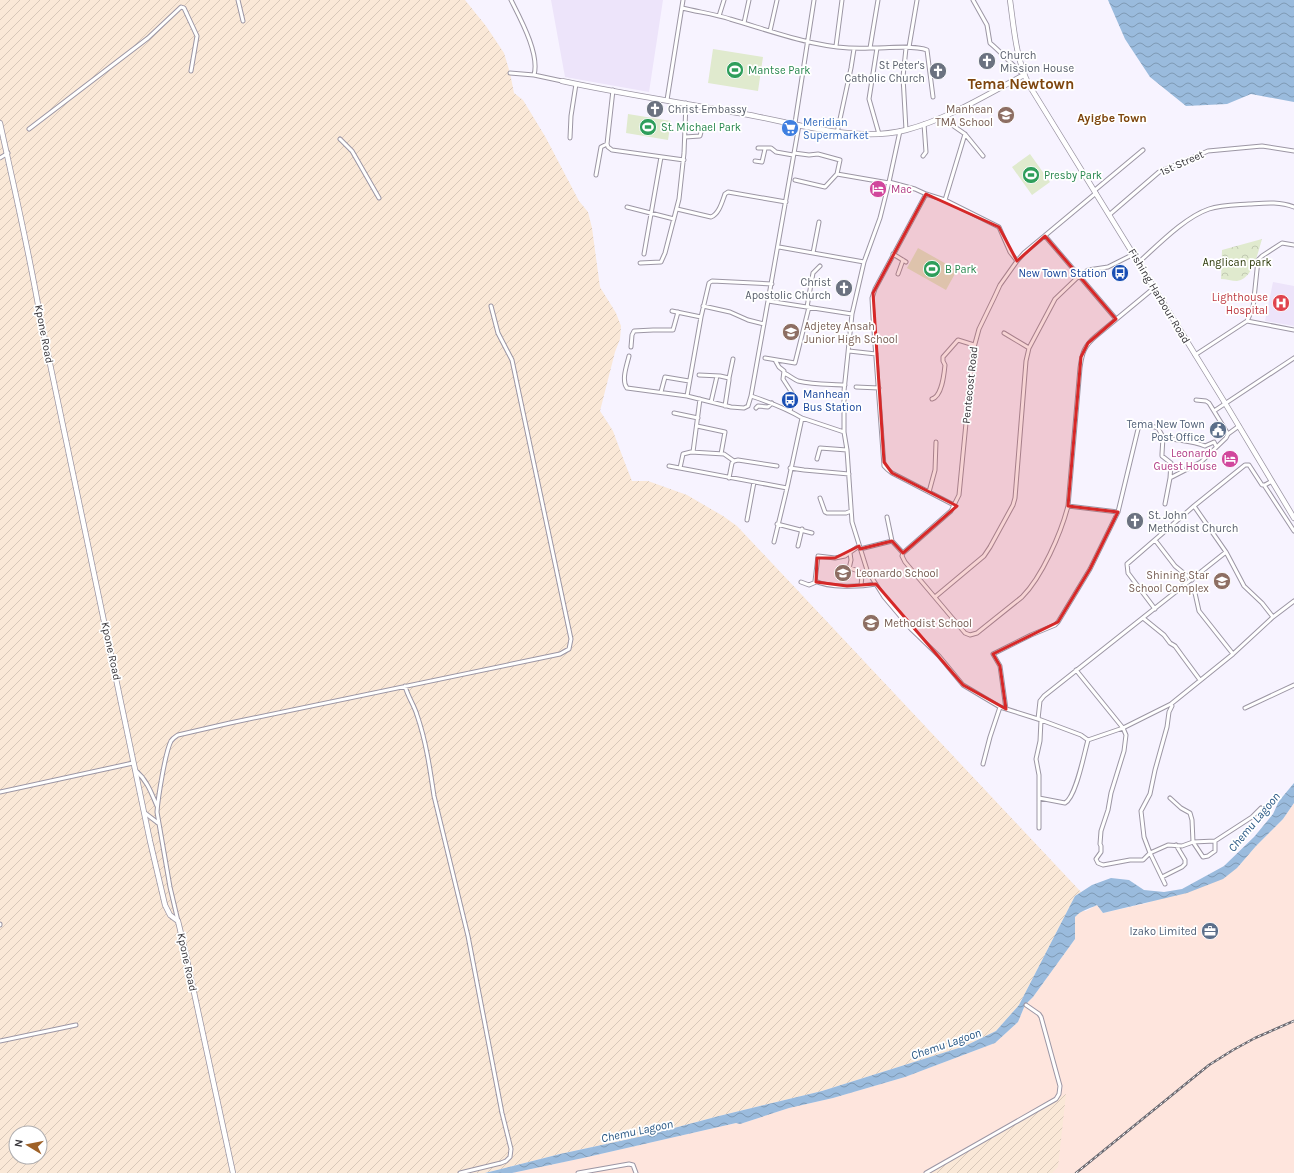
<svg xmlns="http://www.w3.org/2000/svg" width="1294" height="1173" font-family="Karla,sans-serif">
<defs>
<pattern id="industrial-furrows" width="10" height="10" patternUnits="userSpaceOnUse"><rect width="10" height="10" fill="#fae8d7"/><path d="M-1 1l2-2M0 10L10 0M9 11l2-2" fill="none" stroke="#d7c7b9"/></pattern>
<pattern id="forest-crowns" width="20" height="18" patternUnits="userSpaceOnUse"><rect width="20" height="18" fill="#e0eace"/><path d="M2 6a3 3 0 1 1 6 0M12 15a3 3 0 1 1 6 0" fill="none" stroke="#c1c9b2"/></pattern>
<pattern id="water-waves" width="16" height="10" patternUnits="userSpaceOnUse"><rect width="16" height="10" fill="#9abbdd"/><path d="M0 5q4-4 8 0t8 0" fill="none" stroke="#7e99b4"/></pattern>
</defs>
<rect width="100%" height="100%" fill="#f7f3ff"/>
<path fill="#fee5dd" d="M 1294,803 L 1294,1173 L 512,1173 L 583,1158 L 736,1123 L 740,1124 L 789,1108 L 833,1098 L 905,1077 L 995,1043 L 1018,1022 L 1025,1005 L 1033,997 L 1075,939 L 1075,917 L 1080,911 L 1086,911 L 1097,905 L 1103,913 L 1147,903 L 1237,868 L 1256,846 L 1283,819 Z"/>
<path fill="url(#industrial-furrows)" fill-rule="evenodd" d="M 0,0 L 465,0 L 486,26 L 504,53 L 510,73 L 514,93 L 523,100 L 546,138 L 579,201 L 588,212 L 592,228 L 600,287 L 616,313 L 621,326 L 620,339 L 615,352 L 600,411 L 613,431 L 623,458 L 632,481 L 648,481 L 687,495 L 723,516 L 737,526 L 1081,892 L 1075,896 L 1019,1005 L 996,1031 L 965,1046 L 822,1091 L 719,1116 L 648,1135 L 560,1154 L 485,1173 L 0,1173 ZM 16,1133 L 40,1133 L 40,1157 L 16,1157 Z
M 1066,1094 L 1058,1167 L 1052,1173 L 929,1173 Z"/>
<path fill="#ede4fa" d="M 551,0 L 663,0 L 649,92 L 565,77 Z
M 1273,282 L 1294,286 L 1294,326 L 1265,321 Z"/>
<path fill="#e0eace" d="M 713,49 L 763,57 L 758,91 L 708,83 Z
M 628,114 L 671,121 L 668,140 L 626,133 Z
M 1030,154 L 1050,182 L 1032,195 L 1012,167 Z
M 918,248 L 957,270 L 946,290 L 907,268 Z"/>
<path fill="url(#forest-crowns)" d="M 1262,239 C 1258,252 1253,279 1237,281 C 1232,281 1226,279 1221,279 L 1222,250 Z"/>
<path fill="url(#water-waves)" d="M 1108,0 L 1294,0 L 1294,102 L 1251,94 L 1227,104 L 1186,106 L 1150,77 L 1125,39 Z
M 1294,783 L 1294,803 L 1283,819 L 1256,846 L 1237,868 L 1223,879 L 1187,893 L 1103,913 L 1097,905 C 1089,909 1081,910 1075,917 L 1075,939 L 1033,997 L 1025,1005 L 1018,1022 L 995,1043 L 905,1077 L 833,1098 L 789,1108 L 740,1124 L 736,1123 L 583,1158 L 512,1173 L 485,1173 L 560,1154 L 648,1135 L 719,1116 L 822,1091 L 965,1046 L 996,1031 L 1019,1005 L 1075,896 L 1092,885 L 1111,878 L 1129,880 L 1144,890 L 1164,892 L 1182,889 L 1224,866 L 1254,837 L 1273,814 L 1279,801 Z"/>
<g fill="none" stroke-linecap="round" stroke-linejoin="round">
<defs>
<path id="street" d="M 238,0 L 243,21
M 511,0 C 520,18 540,54 534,75
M 878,0 L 870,48 L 877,48 L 869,99 L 879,134
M 973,0 L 987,25 L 990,43 C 1002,53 1012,65 1024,75
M 682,8 C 698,12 715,14 730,19 C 775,32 822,51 870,48
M 719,16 L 724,0
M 744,23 L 749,0
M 770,31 L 777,0
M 836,46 L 842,0
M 909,47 L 917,0
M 877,48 C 891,48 915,45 927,50 L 933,97
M 906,48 L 903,77 L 906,130
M 510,73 L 534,75 L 562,81
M 613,90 L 607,144 L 608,147 L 612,150 L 684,160
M 667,100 L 683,0
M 942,118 L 965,134 L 983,156
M 795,123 L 814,0
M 799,125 L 768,301 L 852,314
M 29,129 L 148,38 L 181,7 L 184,8 L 197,36 L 191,71
M 837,133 L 851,68 L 854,49
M 685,137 L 700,136 L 702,128
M 570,138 L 571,116 L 576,84
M 340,139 L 352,151 L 379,198
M 758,148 L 771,148 L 776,152 L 793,155
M 794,153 L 809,155 L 818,154 L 840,160 L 837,174 L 889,183
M 923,156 L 926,152 L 924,124
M 0,158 L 8,153
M 755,161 L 762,162 L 765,149
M 596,175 L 601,147 L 607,144
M 795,180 L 825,187 L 837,174
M 889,182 L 900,131
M 1095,190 L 1143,150
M 926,194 L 915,189 L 889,182 L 880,218 L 864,262 L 852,314 L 844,391 L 844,432 L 847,450 L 852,522 L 867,570 L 884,597 L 911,629 L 939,656 L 963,685 L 1000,707 L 1041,720 L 1081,735 L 1088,740 L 1123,728 L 1171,704 L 1233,654 L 1273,617 L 1294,601
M 945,200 L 965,134
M 627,207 L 674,219
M 677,209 L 711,217 C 719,214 722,202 725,194 L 728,192 L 786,202
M 1109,215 L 1159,172 L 1208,151 L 1262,146 L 1294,151
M 1045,236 L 1116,319
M 779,247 L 864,262
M 813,253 L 819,222
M 644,254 L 661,157
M 893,254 L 906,262
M 1139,262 C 1158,245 1185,217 1209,209 C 1221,205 1236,205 1249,204 C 1264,203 1279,201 1294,207
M 640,263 L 661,262 L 665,253 L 679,199 L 684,153 L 686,103
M 898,274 L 903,260
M 703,306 L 730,312 L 748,320 L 764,324
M 807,307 L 813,273 L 820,266
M 672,311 L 701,317
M 1247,321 L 1253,308 L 1258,260 L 1262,256 L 1282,243 L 1294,245
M 1004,333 L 1029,348
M 631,347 L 632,335 L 634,331 L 653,330 L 673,330 L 678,312
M 849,351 L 876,354
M 1195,355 L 1247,321 L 1294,330
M 629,356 C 627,365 621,380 627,388 L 687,396 L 731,407 L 744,408 L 748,406 L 751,396 L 768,301
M 765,358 L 795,363 L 809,307
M 775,360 L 779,367 L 784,371 L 783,379 L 794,396 L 790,411
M 784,373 C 789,375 793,379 798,381 C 814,385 830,384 845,385
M 699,375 L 720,376 L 729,378 L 729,380 L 725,406
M 729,378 L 733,359
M 856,387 L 879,388
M 661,392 L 665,377 L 689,381
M 687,396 L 701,317 L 709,283 L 712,281 L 772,284
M 751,396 C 769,402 786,408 802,418
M 932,399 C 942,396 944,375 945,365 L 943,361 L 943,357 L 958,340 L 974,345
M 1196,400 L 1206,401 L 1209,403 L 1228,434
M 711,402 L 717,376
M 756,408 L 758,406 L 768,407 L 772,403
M 1214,411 L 1294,358
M 674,413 L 698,418
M 697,426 L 725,432 L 721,454
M 1163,437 L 1162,454 L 1162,456 L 1171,463 L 1170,478
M 693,452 L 700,399
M 817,459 L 820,448 L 847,450
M 669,466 L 787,488 L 802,418 L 844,432
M 680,468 L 683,454 L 691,452 L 724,454 L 734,461
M 790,468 L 804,470 L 849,474
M 729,478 L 732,463 L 734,461 L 738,460 L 777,466
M 1264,485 L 1294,531
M 929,492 L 935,470 L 936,442
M 820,498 L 825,512 L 827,513 L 846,513 L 851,511
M 1165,504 L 1170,478 L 1201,462 L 1226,438 L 1228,434 L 1239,426
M 954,505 L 892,473 L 887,469 L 884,466 L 873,317 L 872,298 L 875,289 L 926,194 L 945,200 L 999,227 L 1010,252 L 1017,261
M 1068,506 L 1118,512 L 1139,425 L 1141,423 L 1158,428 L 1163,437 C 1177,441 1191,440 1205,446 L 1214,442 L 1216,446
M 887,517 L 892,541 L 903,553 L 902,556 L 905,562 L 965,633 L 970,635 L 977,633 L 1022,597 C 1042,577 1061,533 1068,506 L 1080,368 C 1082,353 1084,346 1096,336 L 1154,288
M 747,520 L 754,482
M 777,524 L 812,533
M 1155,540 L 1175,566 L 1192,580
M 774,542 L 787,488
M 798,546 L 802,529
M 859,546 L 845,556 L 835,558 L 818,556 L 815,581 C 829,588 860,587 876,584
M 860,549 L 892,541
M 1226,552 L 1194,506 L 1245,465 L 1249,465 L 1262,485 L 1265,485 L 1272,481
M 903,553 L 951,511 L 959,495 L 973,351 L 979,329 L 994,298 L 1000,285 L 1017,261 L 1024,253 L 1096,193
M 850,568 L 858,571 L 862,575 L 861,586
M 847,578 L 851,560 L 850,553
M 801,582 L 809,585 L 816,582
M 1184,586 L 1195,593 L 1199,611 L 1233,654
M 935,597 L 984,556 L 990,547 L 1013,505 L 1015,498 L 1026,361 L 1029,348 L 1055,299 L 1079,276 L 1088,270 L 1108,267 L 1134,254
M 1155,609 L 1128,573 L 1127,564 L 1194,506
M 1143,618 L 1164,635 L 1170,643 L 1175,646 L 1183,657 L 1200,680
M 1076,670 L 1123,728 L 1126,735 L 1124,751 L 1111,793 L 1108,810 L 1101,831 L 1100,844 L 1101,846 L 1101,852 L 1096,859 L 1098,863 L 1103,865 L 1130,860 L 1143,860 L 1150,853 L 1165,884
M 405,686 C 408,697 414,705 417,715 C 426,741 430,769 434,796 L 468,936 L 502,1113 L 511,1149 L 510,1157 L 506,1161 L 501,1163 L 460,1173
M 1171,704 L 1172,706 L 1169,712 L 1167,727 L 1155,770 L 1150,794 L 1141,811 L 1144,837 L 1150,853 L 1168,845 L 1182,846 L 1193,842 L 1215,841 L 1252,817 L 1261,808
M 1245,708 L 1294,685
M 1006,709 L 1000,666 L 993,654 L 1031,635 L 1055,625 L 1058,622 L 1090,569 L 1118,512
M 1038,719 L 1040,701 L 1044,696 L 1226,552 L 1244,586 L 1262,603 L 1273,617
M 983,764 L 990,737 L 1000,707
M 135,770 C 147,780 151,792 157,806
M 0,792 L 133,763
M 1039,798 L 1065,803 C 1076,797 1084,754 1088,740
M 1170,798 L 1181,808 L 1190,813 L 1192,820 L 1193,842 L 1203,857 L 1208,856 L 1215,851 L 1215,841
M 145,813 L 158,823
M 1039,828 L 1039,775 L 1036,759 L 1040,741 L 1041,720
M 1162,877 L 1182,867 L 1185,864 L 1185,860 L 1176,845
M 178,921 L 170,887 L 157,812 C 158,798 165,753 171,741 C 173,738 175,737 178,735 L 230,723 L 560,654 L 569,649 L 571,639 L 512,360 L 498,333 L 491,306
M 0,924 L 0,925
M 0,1041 L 76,1025
M 578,1173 L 629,1164 L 633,1165 L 636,1173
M 926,1173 L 1056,1099 L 1059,1094 L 1060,1086 L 1041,1017 L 1039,1014 L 1026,1005"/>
<path id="secondary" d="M 1010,0 C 1014,29 1016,59 1029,85 L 1225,403 L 1294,518
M 562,81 C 622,94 684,103 744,114 C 795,123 855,143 906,130 C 948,119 986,95 1024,75
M 0,123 C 14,187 29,251 40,316 L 150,841 L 165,905 L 170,915 L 178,921 L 184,946 L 233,1173"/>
</defs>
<use href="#street" stroke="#9c96a4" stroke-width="5"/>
<use href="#secondary" stroke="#9c96a4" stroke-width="6"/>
<use href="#street" stroke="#fff" stroke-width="3"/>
<use href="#secondary" stroke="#fff" stroke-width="4.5"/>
<defs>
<path id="rail" d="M 1076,1173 L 1209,1065 L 1233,1050 L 1255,1038 L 1294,1021"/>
</defs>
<use href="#rail" stroke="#6d6b72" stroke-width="2.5"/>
<use href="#rail" stroke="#fff" stroke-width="1" stroke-dasharray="3" stroke-linecap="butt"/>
</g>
<path fill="#d62828" fill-opacity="0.2" stroke="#d62828" stroke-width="3" stroke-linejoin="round" d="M 926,194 L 999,227 L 1017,261 L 1045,236 L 1116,319 L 1088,343 L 1081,357 L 1068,506 L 1118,512 L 1090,569 L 1058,622 L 993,654 L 1000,666 L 1006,709 L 963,685 L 876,584 L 847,586 L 816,582 L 817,558 L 835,558 L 859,546 L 860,549 L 892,541 L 903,553 L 957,506 L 892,473 L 884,462 L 873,293 Z"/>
<defs>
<symbol id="church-disc" viewBox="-11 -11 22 22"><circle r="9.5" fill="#6b7280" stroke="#fff"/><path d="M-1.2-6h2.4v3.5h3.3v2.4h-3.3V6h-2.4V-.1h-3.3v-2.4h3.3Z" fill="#fff"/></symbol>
<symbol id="stadium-disc" viewBox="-11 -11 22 22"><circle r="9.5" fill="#2e9e5b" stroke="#fff"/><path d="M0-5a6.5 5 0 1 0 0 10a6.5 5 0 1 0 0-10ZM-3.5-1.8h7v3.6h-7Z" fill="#fff"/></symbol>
<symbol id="school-disc" viewBox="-11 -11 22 22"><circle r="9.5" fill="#8d6e63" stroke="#fff"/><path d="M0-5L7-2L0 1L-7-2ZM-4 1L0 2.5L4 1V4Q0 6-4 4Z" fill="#fff"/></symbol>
<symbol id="supermarket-disc" viewBox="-11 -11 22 22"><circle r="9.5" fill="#3f7fe0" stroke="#fff"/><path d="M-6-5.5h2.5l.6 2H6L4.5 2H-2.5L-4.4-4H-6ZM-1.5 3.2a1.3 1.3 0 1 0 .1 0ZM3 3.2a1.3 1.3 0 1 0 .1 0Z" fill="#fff"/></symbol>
<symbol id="hotel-disc" viewBox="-11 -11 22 22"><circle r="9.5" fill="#d1479c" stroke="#fff"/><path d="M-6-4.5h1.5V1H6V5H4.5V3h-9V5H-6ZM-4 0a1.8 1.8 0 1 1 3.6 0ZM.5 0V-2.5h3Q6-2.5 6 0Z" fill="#fff"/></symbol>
<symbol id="bus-disc" viewBox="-11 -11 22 22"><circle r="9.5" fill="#1a4fb4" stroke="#fff"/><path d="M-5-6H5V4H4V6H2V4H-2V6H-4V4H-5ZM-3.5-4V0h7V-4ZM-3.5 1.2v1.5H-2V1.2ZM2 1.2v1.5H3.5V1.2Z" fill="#fff"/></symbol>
<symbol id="hospital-disc" viewBox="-11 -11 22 22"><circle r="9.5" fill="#e0444e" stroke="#fff"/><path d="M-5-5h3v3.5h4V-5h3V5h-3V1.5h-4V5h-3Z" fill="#fff"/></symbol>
<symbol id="civic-disc" viewBox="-11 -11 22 22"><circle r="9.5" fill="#5c6f8a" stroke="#fff"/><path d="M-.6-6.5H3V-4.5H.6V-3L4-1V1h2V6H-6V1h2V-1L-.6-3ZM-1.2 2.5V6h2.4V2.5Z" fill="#fff"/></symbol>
<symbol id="office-disc" viewBox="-11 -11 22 22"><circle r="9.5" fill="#5c6f8a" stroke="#fff"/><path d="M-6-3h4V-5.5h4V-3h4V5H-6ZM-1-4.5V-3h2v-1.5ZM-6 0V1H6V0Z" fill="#fff"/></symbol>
</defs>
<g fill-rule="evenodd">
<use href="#church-disc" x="977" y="51" width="20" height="20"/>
<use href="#stadium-disc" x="725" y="60" width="20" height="20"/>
<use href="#church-disc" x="928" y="61" width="20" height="20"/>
<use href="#church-disc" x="645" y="99" width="20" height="20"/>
<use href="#school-disc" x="996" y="105" width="20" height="20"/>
<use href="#stadium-disc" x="638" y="117" width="20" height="20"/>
<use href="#supermarket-disc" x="780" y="118" width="20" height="20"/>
<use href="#stadium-disc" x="1021" y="165" width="20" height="20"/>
<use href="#hotel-disc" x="868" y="179" width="20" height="20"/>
<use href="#stadium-disc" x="922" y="259" width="20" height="20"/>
<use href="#bus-disc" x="1110" y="263" width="20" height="20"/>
<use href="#church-disc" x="834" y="278" width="20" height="20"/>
<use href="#hospital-disc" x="1271" y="293" width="20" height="20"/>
<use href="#school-disc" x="781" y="322" width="20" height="20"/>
<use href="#bus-disc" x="780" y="390" width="20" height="20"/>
<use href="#civic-disc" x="1208" y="420" width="20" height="20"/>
<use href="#hotel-disc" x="1220" y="449" width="20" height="20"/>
<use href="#church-disc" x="1125" y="511" width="20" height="20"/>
<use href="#school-disc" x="833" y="563" width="20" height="20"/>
<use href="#school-disc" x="1212" y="571" width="20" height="20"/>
<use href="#school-disc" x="861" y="613" width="20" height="20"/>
<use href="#office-disc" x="1200" y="921" width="20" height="20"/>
</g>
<g text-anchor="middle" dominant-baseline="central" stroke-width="3.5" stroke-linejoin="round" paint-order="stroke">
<g font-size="11" fill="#5b616d" stroke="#fff" text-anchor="start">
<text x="1000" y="55">Church<tspan x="1000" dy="13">Mission House</tspan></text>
<text x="925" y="65" text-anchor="end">St Peter's<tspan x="925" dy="13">Catholic Church</tspan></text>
<text x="668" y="109">Christ Embassy</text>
<text x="831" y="282" text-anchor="end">Christ<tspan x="831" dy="13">Apostolic Church</tspan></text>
<text x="1148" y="515">St. John<tspan x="1148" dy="13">Methodist Church</tspan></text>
</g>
<g font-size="11" fill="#27864d" stroke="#fff" text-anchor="start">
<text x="748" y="70">Mantse Park</text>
<text x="661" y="127">St. Michael Park</text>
<text x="1044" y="175">Presby Park</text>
<text x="945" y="269">B Park</text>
</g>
<g font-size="11" fill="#785e54" stroke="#fff" text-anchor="start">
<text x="993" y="109" text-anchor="end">Manhean<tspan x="993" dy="13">TMA School</tspan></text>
<text x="804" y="326">Adjetey Ansah<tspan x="804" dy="13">Junior High School</tspan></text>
<text x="856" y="573">Leonardo School</text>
<text x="1209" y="575" text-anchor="end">Shining Star<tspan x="1209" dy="13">School Complex</tspan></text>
<text x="884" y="623">Methodist School</text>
</g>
<g font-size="11" fill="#366cbe" stroke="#fff" text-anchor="start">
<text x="803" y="122">Meridian<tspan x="803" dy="13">Supermarket</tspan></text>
</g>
<g font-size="11" fill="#353338" stroke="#fff">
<text transform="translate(1182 163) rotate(-24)">1st Street</text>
<text transform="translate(1159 296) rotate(59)">Fishing Harbour Road</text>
<text transform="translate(44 334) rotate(79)">Kpone Road</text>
<text transform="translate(970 385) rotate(-84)">Pentecost Road</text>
<text transform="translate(111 651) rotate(78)">Kpone Road</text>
<text transform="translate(187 962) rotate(78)">Kpone Road</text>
</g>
<g font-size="11" fill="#b23c85" stroke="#fff" text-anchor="start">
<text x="891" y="189">Mac</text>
<text x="1217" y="453" text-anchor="end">Leonardo<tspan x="1217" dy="13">Guest House</tspan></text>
</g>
<g font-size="11" fill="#2b3807" stroke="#fff">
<text x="1237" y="262">Anglican park</text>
</g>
<g font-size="11" fill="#164399" stroke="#fff" text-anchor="end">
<text x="1107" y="273">New Town Station</text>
<text x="803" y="394" text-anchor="start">Manhean<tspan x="803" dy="13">Bus Station</tspan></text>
</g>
<g font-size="11" fill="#be3a42" stroke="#fff" text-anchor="end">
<text x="1268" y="297">Lighthouse<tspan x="1268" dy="13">Hospital</tspan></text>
</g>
<g font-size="11" fill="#4e5e75" stroke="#fff" text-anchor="end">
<text x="1205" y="424">Tema New Town<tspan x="1205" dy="13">Post Office</tspan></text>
<text x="1197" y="931">Izako Limited</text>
</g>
<g font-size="12" font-weight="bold" fill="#7e460e" stroke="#fff">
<text x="1112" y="118">Ayigbe Town</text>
</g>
<g font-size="12" font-style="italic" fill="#285784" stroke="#fff">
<text transform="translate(1254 822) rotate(-50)">Chemu Lagoon</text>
<text transform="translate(946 1044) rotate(-19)">Chemu Lagoon</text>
<text transform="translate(637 1131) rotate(-12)">Chemu Lagoon</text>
</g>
<g font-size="15" font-weight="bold" fill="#7e460e" stroke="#fff">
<text x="1021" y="84">Tema Newtown</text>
</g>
</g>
<g transform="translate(28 1145) rotate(280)"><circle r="19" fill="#ffffff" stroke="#aeadaf"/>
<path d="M0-3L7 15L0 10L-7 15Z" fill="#9f6127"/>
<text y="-6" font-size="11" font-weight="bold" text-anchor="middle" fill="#353338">N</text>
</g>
</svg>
